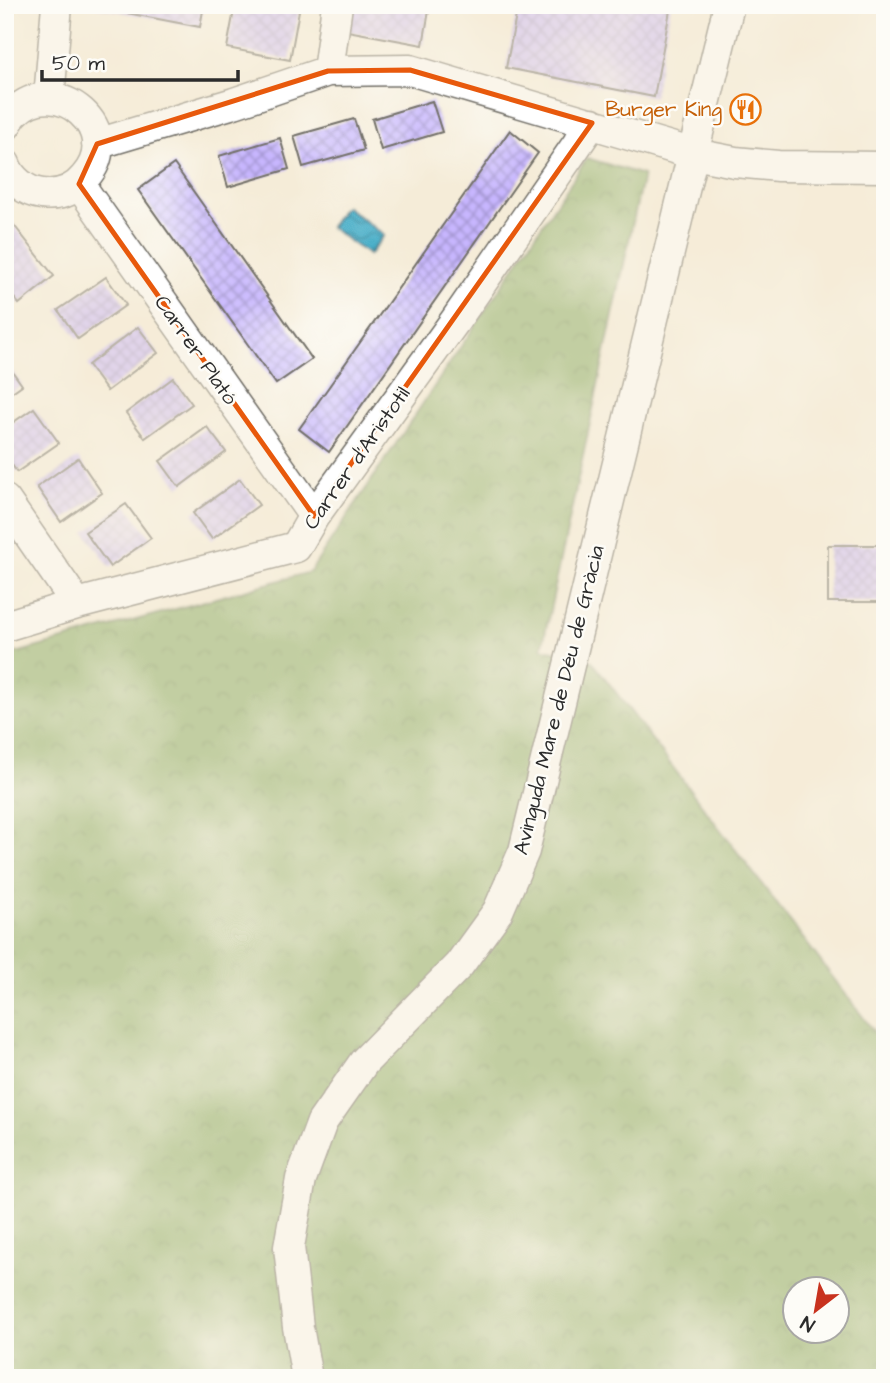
<svg xmlns="http://www.w3.org/2000/svg" width="890" height="1383" font-family="'Architects Daughter',sans-serif">
<defs>
<pattern id="forest-crowns" width="20" height="18" patternUnits="userSpaceOnUse" patternTransform="scale(1.75)"><rect width="20" height="18" fill="#83a95f"/><path d="M2 6a3 3 0 1 1 6 0M12 15a3 3 0 1 1 6 0" fill="none" stroke="#6b8a4f"/></pattern>
<pattern id="water-waves" width="16" height="10" patternUnits="userSpaceOnUse" patternTransform="scale(1.75)"><rect width="16" height="10" fill="#47adc7"/><path d="M0 5q4-4 8 0t8 0" fill="none" stroke="#3b8da2"/></pattern>
<pattern id="building-cross-hatch" width="8" height="8" patternUnits="userSpaceOnUse" patternTransform="scale(1.75)"><rect width="8" height="8" fill="#c7b6fe"/><path d="M0 0l8 8M0 8l8-8" fill="none" stroke="#a294ce"/></pattern>
</defs>
<rect width="100%" height="100%" fill="#fdfcf7"/>
<filter id="ink" filterUnits="userSpaceOnUse"><feTurbulence type="fractalNoise" baseFrequency=".0143" numOctaves="2"/><feDisplacementMap in="SourceGraphic" scale="14" xChannelSelector="R" yChannelSelector="G"/><feConvolveMatrix kernelMatrix="1 2 1 2 8 2 1 2 1" color-interpolation-filters="sRGB"/></filter>
<filter id="wash" filterUnits="userSpaceOnUse"><feTurbulence type="fractalNoise" baseFrequency=".00686" numOctaves="4" result="noise"/><feDisplacementMap in="SourceGraphic" scale="28" xChannelSelector="R" yChannelSelector="G"/><feGaussianBlur stdDeviation="1.57" result="paint"/><feColorMatrix in="noise" values="0 0 0 0 0 0 0 0 0 0 0 0 0 0 0 0 0 1.4 0 .05"/><feComposite in="paint" operator="in"/></filter>
<g filter="url(#wash)">
<rect width="100%" height="100%" fill="#f5ecd8"/>
<path fill="url(#forest-crowns)" stroke="#576a45" stroke-width="2" fill-rule="evenodd" d="M 587,158 L 643,175 L 542,648 L 592,661 L 885,1046 L 885,1378 L 5,1378 L 5,656 L 310,572 ZM 796,1288 L 838,1288 L 838,1330 L 796,1330 Z"/>
<path fill="url(#water-waves)" stroke="#396c79" stroke-width="2" d="M 345,206 L 384,235 L 369,255 L 330,227 Z"/>
<g id="blocks">
<path fill="url(#building-cross-hatch)" d="M 95,5 L 204,5 L 200,27 L 95,7 Z
M 235,5 L 300,5 L 290,60 L 227,48 Z
M 346,5 L 430,5 L 423,45 L 342,30 Z
M 518,5 L 671,5 L 654,97 L 506,68 Z
M 432,101 L 442,132 L 381,150 L 372,119 Z
M 354,119 L 364,150 L 303,167 L 294,136 Z
M 510,130 L 538,153 L 329,452 L 299,429 Z
M 280,138 L 289,169 L 228,187 L 219,156 Z
M 174,164 L 312,359 L 276,384 L 138,190 Z
M 13,224 L 54,276 L 19,304 L 5,287 L 5,230 Z
M 106,277 L 126,305 L 78,339 L 58,310 Z
M 138,327 L 158,353 L 107,391 L 88,365 Z
M 5,361 L 22,385 L 5,397 Z
M 173,378 L 192,404 L 145,438 L 126,413 Z
M 34,408 L 59,443 L 17,472 L 5,455 L 5,428 Z
M 207,427 L 226,452 L 179,487 L 160,461 Z
M 78,458 L 102,493 L 61,522 L 37,487 Z
M 240,479 L 259,505 L 212,539 L 193,513 Z
M 126,504 L 151,538 L 110,567 L 85,532 Z
M 828,545 L 885,545 L 885,602 L 828,602 Z"/>
</g>
</g>
<g filter="url(#ink)">
<use href="#blocks" fill-opacity="0" stroke="#726f68" stroke-width="2"/>
<g fill="none" stroke-linecap="round" stroke-linejoin="round">
<defs>
<path id="minor" d="M 328,71 L 337,5
M 49,98 L 57,5
M 5,126 C 8,122 11,116 15,112 C 57,71 126,131 85,177 C 74,191 59,196 42,194 C 26,192 10,179 5,164
M 97,144 L 234,103 L 328,71 L 410,70 L 694,154 L 735,162 L 778,166 L 885,167
M 79,184 L 314,516
M 5,500 L 77,604
M 5,626 L 77,604 L 296,547 L 314,516 L 455,321 L 592,123
M 307,1378 L 298,1327 L 289,1247 L 301,1179 L 322,1122 L 364,1062 L 459,965 L 498,911 L 524,851 L 729,5"/>
</defs>
<use href="#minor" stroke="#726f68" stroke-width="33"/>
<use href="#minor" stroke="#fff" stroke-width="30"/>
</g>
</g>
<path d="M0 0H890V1383H0ZM 410,70 L 592,123 L 314,516 L 79,184 L 97,144 L 328,71 Z" fill="#f5ecd8" fill-opacity=".55" fill-rule="evenodd"/>
<path fill="none" stroke="#e8590c" stroke-width="5" stroke-linejoin="round" d="M 410,70 L 592,123 L 314,516 L 79,184 L 97,144 L 328,71 Z"/>
<defs>
<symbol id="restaurant-ring" viewBox="-11 -11 22 22"><circle r="9.5" fill="#fdfcf7" stroke="#e8710a" stroke-width="1.5"/><path d="M-5-6h1v4h1v-4h1v4h1v-4h1v5L-1.5 .5V6h-2V.5L-5-1ZM5-6V6H3V1.5H1.5Q1.5-4 5-6Z" fill="#e8710a"/></symbol>
</defs>
<g fill-rule="evenodd">
<use href="#restaurant-ring" x="728" y="92" width="35" height="35"/>
</g>
<g text-anchor="middle" dominant-baseline="central" stroke-width="5" stroke-linejoin="round" paint-order="stroke">
<g font-size="21" fill="#c56008" stroke="#fdfcf7" text-anchor="end">
<text x="722" y="109">Burger King</text>
</g>
<g font-size="21" fill="#2b2b2b" stroke="#fdfcf7">
<text transform="translate(196 350) rotate(55)">Carrer Plató</text>
<text transform="translate(357 458) rotate(-55)">Carrer d'Aristotil</text>
<text transform="translate(559 700) rotate(-76)">Avinguda Mare de Déu de Gràcia</text>
</g>
</g>
<rect width="890" height="1383" fill="none" stroke="#fdfcf7" stroke-width="28"/>
<g transform="translate(816 1310) rotate(211)"><circle r="33" fill="#fdfcf7" stroke="#a9a8a5" stroke-width="2"/>
<path d="M0-5L12 26L0 18L-12 26Z" fill="#c8321e"/>
<text y="-10" font-size="19" font-weight="bold" text-anchor="middle" fill="#2b2b2b">N</text>
</g>
<path d="M42 70v10h196v-10" fill="none" stroke="#2b2b2b" stroke-width="3.5"/>
<text x="52" y="70" font-size="21" fill="#2b2b2b" stroke="#fdfcf7" stroke-width="5" paint-order="stroke">50 m</text>
</svg>
